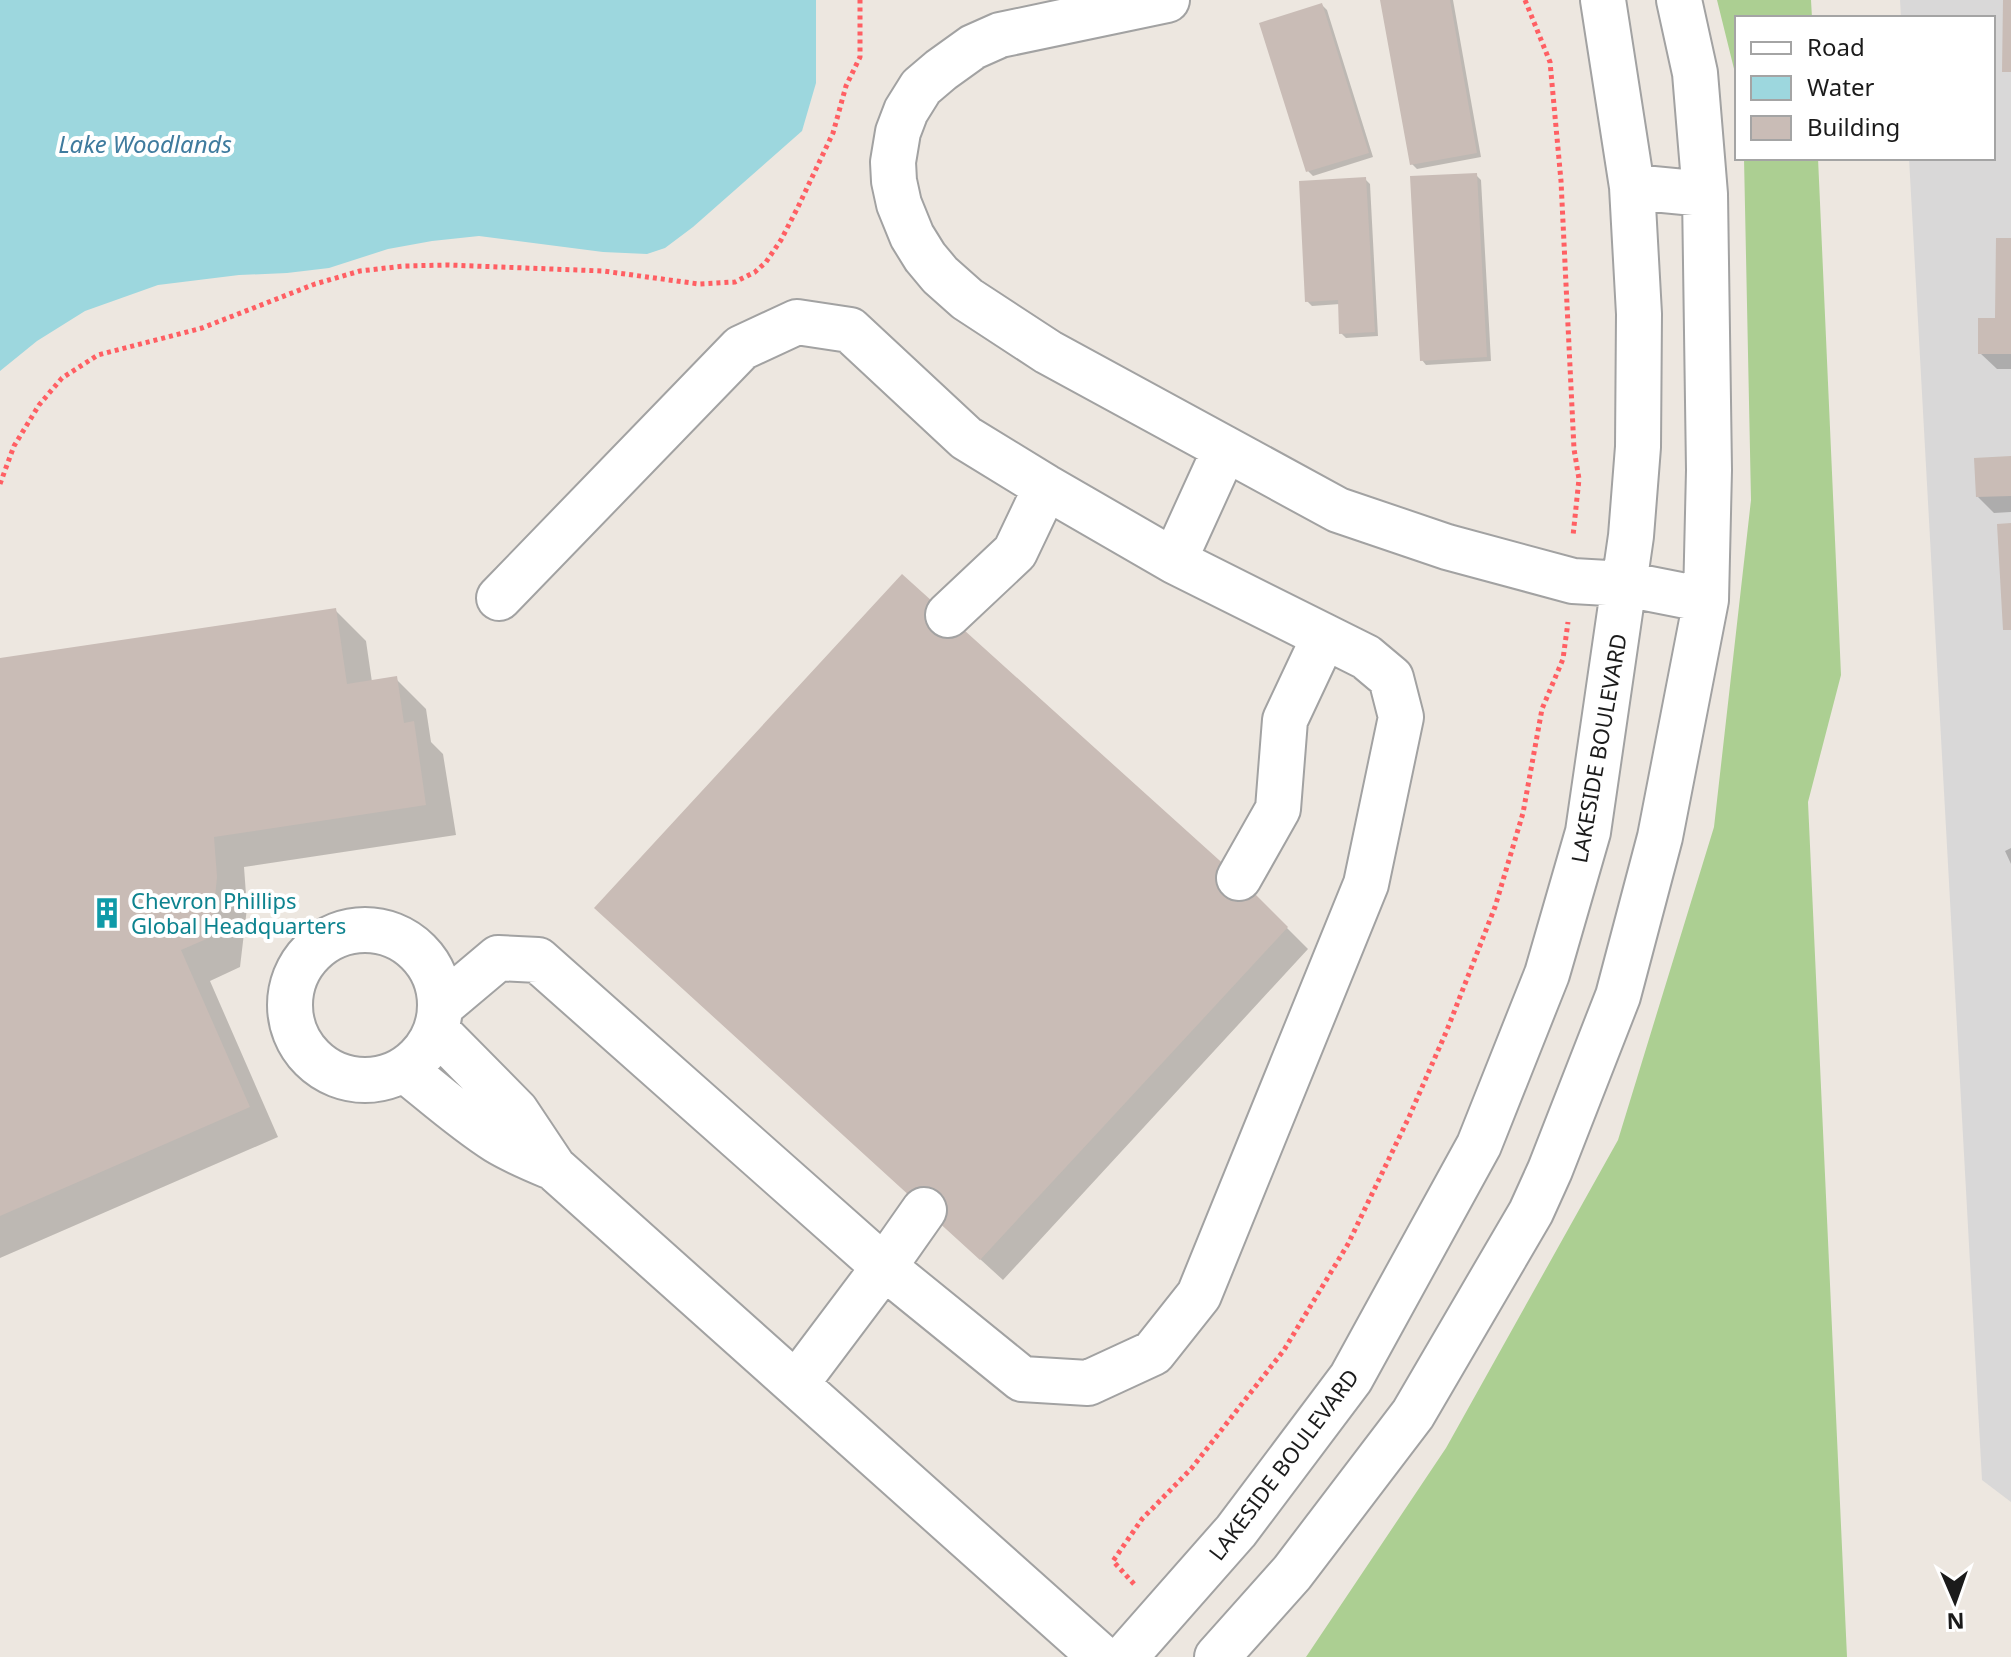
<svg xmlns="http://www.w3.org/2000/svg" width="2011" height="1657" font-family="'Noto Sans',sans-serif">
<rect width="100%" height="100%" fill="#ede7e0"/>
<path fill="#d9d8d8" d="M 1900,0 L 2011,0 L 2011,1502 L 1982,1480 L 1909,158 L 1993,158 L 1993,18 L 1901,18 Z"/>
<path fill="#accf92" d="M 1717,0 L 1811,0 L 1812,18 L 1737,18 L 1737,81 Z
M 1744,158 L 1818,158 L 1841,675 L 1808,802 L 1847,1657 L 1306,1657 L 1446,1448 L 1618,1140 L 1714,827 L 1751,500 Z"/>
<path fill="#9dd7de" d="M 0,0 L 816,0 L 816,83 L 802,131 L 693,227 L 665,248 L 647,254 L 603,252 L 479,236 L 432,241 L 388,249 L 329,268 L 287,273 L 239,275 L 158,285 L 85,311 L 37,341 L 0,371 Z"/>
<path fill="#0003" d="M 1382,0 L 1453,0 L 1481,157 L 1417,169 L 1412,164 Z
M 1322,5 L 1327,10 L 1373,157 L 1313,176 L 1308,171 Z
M 1476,175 L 1481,180 L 1491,361 L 1426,365 L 1422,360 Z
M 1365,179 L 1370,184 L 1378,336 L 1346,338 L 1341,333 L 1340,304 L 1312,306 L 1307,301 Z
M 2011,240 L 2011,369 L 1997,369 L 1980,353 L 1997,320 Z
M 2011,458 L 2011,512 L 1994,513 L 1978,497 Z
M 335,610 L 366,641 L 372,682 L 396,679 L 426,709 L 431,742 L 443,754 L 456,835 L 244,867 L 247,908 L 240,967 L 210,981 L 278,1137 L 0,1258 L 0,660 Z
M 2011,848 L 2011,864 L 2005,851 Z
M 1238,879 L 1308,949 L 1003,1280 L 618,929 Z"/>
<path fill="#c9bcb6" d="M 1380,0 L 1450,0 L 1477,153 L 1410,165 Z
M 2003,0 L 2011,0 L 2011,72 L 2002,72 Z
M 1322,3 L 1369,153 L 1306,172 L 1259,23 Z
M 1477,173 L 1487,357 L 1420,361 L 1410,176 Z
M 1366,177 L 1375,332 L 1339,334 L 1338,300 L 1305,302 L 1299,181 Z
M 1996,238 L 2011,238 L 2011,354 L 1978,354 L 1978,318 L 1995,318 Z
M 2011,456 L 2011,496 L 1976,497 L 1974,458 Z
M 2011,523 L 2011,630 L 2003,630 L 1997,524 Z
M 902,574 L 1239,878 L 1288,927 L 980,1260 L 594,908 Z
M 336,608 L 347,684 L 397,676 L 404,723 L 414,721 L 426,805 L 214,837 L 217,877 L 211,937 L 181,950 L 250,1107 L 0,1216 L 0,658 Z"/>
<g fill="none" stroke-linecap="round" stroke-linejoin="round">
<defs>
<path id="minor" d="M 1167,0 L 1000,35 L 973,47 L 941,70 L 921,87 L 906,111 L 898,132 L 893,162 L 894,181 L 899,204 L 912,236 L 925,257 L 940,275 L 967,299 L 1048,352 L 1338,510 L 1447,547 L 1573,581 L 1625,584 L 1706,600
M 1632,187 L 1705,194
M 499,598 L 741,348 L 797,322 L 850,330 L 966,438 L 1046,487 L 1174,561
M 948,615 L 1015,552 L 1046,487
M 1239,878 L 1278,809 L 1285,720 L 1324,637
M290 1005a75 75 0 1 1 150 0a75 75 0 1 1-150 0Z
M 441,1006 L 498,958 L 538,960 L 884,1267 L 1022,1379 L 1088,1383 L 1153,1353 L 1199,1295 L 1366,884 L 1401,717 L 1391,678 L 1366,657 L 1174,561 L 1225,449
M 437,1031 L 516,1111 L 554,1168 L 1101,1657
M 405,1070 C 435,1094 464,1120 497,1141 C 515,1152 535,1160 554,1168
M 796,1384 L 884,1267 L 924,1210
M 1125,1657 L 1236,1531 L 1351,1378 L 1479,1145 L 1547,974 L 1588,832 L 1631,536 L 1638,447 L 1639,314 L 1632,187 L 1603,0
M 1217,1657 L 1292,1573 L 1413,1414 L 1531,1212 L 1550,1170 L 1618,996 L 1660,837 L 1706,600 L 1709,470 L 1705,194 L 1695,73 L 1679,0"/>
</defs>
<use href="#minor" stroke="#a2a2a2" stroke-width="48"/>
<path stroke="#ff5f63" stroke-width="5" stroke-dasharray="4 4" stroke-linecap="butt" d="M 1525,0 L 1550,62 L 1561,181 L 1574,449 L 1579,479 L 1573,536
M 0,484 L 14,446 L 39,405 L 62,378 L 98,355 L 202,328 L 315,284 L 360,271 L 404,266 L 448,265 L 603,271 L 699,284 L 735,282 L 755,272 L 766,262 L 781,240 L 798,207 L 833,133 L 846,86 L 860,57 L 860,0
M 1134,1584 L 1113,1561 L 1142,1519 L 1191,1469 L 1284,1350 L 1348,1244 L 1409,1117 L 1447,1030 L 1495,907 L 1523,813 L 1542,709 L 1563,659 L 1568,622"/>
<use href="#minor" stroke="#fff" stroke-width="44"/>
</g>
<defs>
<symbol id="building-bare" viewBox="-9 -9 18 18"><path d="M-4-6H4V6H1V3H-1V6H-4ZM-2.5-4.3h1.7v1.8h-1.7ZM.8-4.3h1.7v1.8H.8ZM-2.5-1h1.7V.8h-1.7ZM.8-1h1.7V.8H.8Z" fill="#0f9aa8" stroke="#fff" stroke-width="2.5" paint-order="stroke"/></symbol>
</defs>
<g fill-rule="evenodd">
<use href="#building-bare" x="85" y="891" width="44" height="44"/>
</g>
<g text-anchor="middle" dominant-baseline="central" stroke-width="8" stroke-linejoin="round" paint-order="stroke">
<g font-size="22" fill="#1b1b1b" stroke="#fff">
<text transform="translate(1598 748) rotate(-80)">LAKESIDE BOULEVARD</text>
<text transform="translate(1283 1464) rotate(-53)">LAKESIDE BOULEVARD</text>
</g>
<g font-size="22" fill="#0d838f" stroke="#fff" text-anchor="start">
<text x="131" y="900">Chevron Phillips<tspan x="131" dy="25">Global Headquarters</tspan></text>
</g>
<g font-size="24" font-style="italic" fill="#3f7b9e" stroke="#fff">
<text x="145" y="143">Lake Woodlands</text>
</g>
</g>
<rect x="1735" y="16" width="260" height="144" fill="#ffffff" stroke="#a4a4a4" stroke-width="2"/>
<rect x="1751" y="42" width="40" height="12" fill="#ffffff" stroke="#a4a4a4" stroke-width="2"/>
<text x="1807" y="56" font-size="24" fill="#1b1b1b">Road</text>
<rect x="1751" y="76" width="40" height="24" fill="#9dd7de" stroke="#a4a4a4" stroke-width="2"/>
<text x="1807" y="96" font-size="24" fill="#1b1b1b">Water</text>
<rect x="1751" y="116" width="40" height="24" fill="#c9bcb6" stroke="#a4a4a4" stroke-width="2"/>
<text x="1807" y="136" font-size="24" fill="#1b1b1b">Building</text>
<g transform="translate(1955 1601) rotate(178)" stroke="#ffffff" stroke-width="6" paint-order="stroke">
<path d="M0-6L14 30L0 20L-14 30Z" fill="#1b1b1b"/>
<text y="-12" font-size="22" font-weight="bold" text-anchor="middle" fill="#1b1b1b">N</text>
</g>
</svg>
